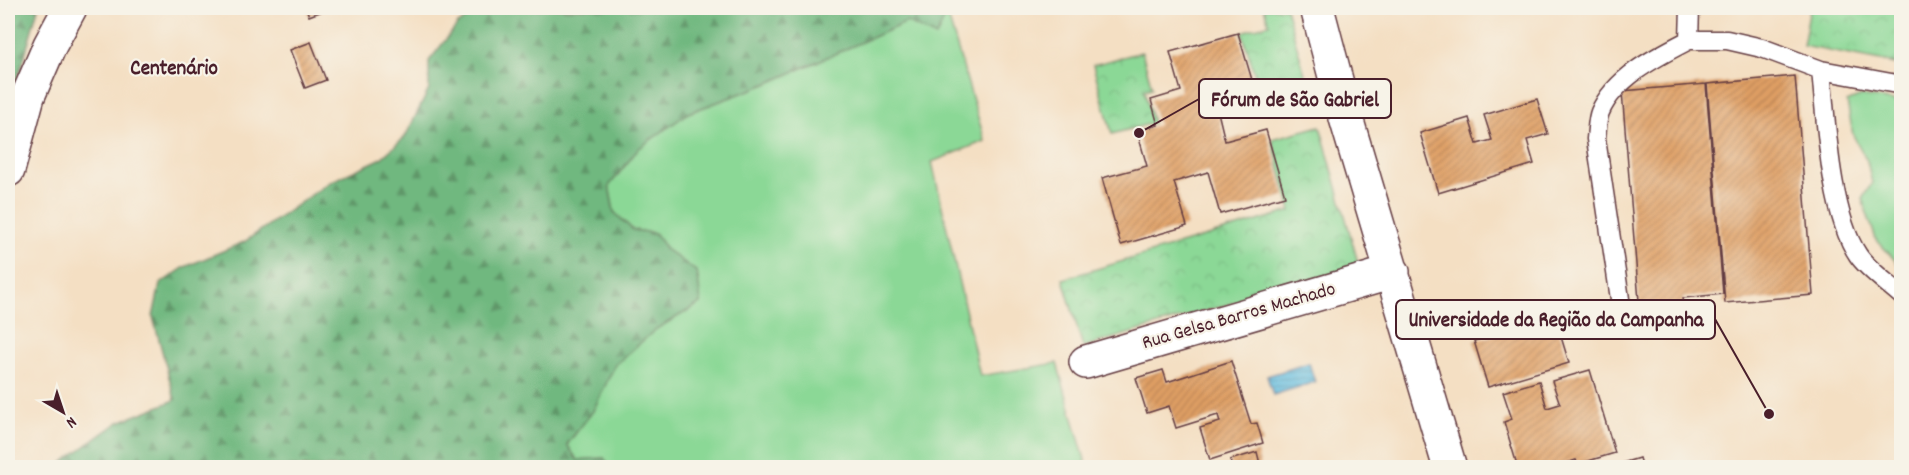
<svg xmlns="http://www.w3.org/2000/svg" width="1909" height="475" font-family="Dekko,sans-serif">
<defs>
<pattern id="forest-firs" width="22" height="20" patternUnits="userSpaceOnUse" patternTransform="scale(1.5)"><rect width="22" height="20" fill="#70b87f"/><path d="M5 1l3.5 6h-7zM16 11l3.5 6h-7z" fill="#5e9568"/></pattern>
<pattern id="park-crowns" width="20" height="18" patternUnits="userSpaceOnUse" patternTransform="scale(1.5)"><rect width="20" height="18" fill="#8bd896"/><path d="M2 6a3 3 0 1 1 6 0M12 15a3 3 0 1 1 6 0" fill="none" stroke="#79b981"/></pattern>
<pattern id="water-rules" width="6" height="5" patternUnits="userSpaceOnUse" patternTransform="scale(1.5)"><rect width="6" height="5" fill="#62bde0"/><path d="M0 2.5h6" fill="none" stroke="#5399b6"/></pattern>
<pattern id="building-hatch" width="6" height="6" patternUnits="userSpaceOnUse" patternTransform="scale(1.5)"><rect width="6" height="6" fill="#df9f64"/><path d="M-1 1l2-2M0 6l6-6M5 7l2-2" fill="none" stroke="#b78153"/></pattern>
</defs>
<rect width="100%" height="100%" fill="#f7f3e8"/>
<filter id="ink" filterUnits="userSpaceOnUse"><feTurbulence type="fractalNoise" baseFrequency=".0167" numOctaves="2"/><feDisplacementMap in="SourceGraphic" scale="12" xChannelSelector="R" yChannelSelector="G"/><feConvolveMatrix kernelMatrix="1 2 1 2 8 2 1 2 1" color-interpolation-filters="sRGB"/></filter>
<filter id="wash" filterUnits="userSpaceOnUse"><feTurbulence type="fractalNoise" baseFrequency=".008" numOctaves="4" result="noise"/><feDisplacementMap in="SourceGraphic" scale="24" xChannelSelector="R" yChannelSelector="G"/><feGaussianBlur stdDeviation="1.35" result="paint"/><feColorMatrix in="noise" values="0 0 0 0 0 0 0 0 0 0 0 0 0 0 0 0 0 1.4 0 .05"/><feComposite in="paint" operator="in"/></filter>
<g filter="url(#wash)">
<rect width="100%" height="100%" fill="#f4dfc3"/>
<path fill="#8bd896" stroke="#6a7c60" stroke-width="1.5" d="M 947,13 L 985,141 L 932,162 L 980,376 L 1057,363 L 1087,467 L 610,468 L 604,458 L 577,460 L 567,445 L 593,410 L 615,365 L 656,329 L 701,303 L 697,272 L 667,250 L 654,233 L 633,230 L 614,212 L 609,186 L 638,149 L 688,113 L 766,84 L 907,22 L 936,36 Z
M 1861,96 L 1901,102 L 1901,267 L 1876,239 L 1862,199 L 1872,183 L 1867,161 L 1853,135 L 1847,102 Z"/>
<path fill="url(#forest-firs)" stroke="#5d6c55" stroke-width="1.5" d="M 8,8 L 38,8 L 23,62 L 8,101 Z
M 482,8 L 952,8 L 947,13 L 936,37 L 907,22 L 766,84 L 688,113 L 638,149 L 609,186 L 614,212 L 633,230 L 654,233 L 667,250 L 697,272 L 701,303 L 656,329 L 615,365 L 593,411 L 567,444 L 577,460 L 604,458 L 610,467 L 58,467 L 70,457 L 119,422 L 175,400 L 153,317 L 160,284 L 185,267 L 244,242 L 330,182 L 380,159 L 405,137 L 429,89 L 429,61 L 458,24 Z"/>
<path fill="url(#park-crowns)" stroke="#6a7c60" stroke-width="1.5" d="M 1264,8 L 1286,8 L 1308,85 L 1263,102 L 1242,32 L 1269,24 Z
M 1810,8 L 1901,8 L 1901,65 L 1803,46 Z
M 1142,52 L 1152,88 L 1144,90 L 1153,123 L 1112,134 L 1093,65 Z
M 1320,126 L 1359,266 L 1083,347 L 1063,279 L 1291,211 L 1272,139 Z"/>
<path fill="url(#water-rules)" stroke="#566e86" stroke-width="1.5" d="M 1309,363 L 1315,382 L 1273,395 L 1267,376 Z"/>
<g id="blocks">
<path fill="url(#building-hatch)" d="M 306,8 L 324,8 L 325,10 L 309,16 Z
M 1238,33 L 1258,100 L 1218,112 L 1225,141 L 1266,130 L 1285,196 L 1220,214 L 1208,172 L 1174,182 L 1187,226 L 1121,245 L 1102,178 L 1147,166 L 1137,131 L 1158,125 L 1151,100 L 1181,91 L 1170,52 Z
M 311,42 L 326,80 L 305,88 L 290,50 Z
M 1795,76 L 1813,295 L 1725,303 L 1707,84 Z
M 1706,84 L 1723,294 L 1683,298 L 1687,335 L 1642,338 L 1622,91 Z
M 1537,99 L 1548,134 L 1527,140 L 1534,164 L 1438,193 L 1420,133 L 1469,118 L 1477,144 L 1492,140 L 1484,115 Z
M 1555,317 L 1569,363 L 1488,387 L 1474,341 Z
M 1231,361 L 1251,424 L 1257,423 L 1263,443 L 1210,460 L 1200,428 L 1220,422 L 1218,415 L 1176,428 L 1169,406 L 1147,413 L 1136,378 L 1163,370 L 1167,382 Z
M 1590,370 L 1615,453 L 1578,464 L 1576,460 L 1552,468 L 1518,468 L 1504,422 L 1512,419 L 1503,392 L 1539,381 L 1547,408 L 1560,404 L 1552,381 Z
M 1257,452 L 1261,468 L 1232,468 L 1230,460 Z
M 1639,458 L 1642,468 L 1609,468 L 1609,467 Z"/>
</g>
</g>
<g filter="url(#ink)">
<use href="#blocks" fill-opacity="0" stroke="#643c42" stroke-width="1.5"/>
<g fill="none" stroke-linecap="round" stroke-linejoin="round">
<defs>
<path id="lane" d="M 1689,40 L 1727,40 L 1762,48 L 1821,70 L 1902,85
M 1821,70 C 1826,120 1830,214 1858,255 C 1867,269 1889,284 1902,296
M 1623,319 L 1596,139 C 1597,131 1597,119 1600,112 C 1615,77 1658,56 1689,40 L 1690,8"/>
<path id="street" d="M 1317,8 L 1346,118 L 1450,468
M 8,170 L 28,96 L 50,45 L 70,8
M 1086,362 L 1393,272"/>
</defs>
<use href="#lane" stroke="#643c42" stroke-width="21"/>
<use href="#street" stroke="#643c42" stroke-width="36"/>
<path stroke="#643c42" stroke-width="4" stroke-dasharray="4.5 4.5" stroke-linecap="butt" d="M 1798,468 L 1813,461 L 1902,465"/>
<use href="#lane" stroke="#fff" stroke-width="18"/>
<use href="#street" stroke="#fff" stroke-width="33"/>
</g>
</g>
<g text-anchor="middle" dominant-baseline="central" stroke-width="4.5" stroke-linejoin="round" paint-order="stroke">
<g font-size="20" fill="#4a1f2b" stroke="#f7f3e8">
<text transform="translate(1239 317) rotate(-16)">Rua Gelsa Barros Machado</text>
</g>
<g font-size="21" font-weight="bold" fill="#4a1f2b" stroke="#f7f3e8">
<text x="174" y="70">Centenário</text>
</g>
</g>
<path fill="none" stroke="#4a1f2b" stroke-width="2" d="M1139 133L1199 99M1769 414L1715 319"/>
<g fill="#4a1f2b" stroke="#f7f3e8" stroke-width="2">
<circle cx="1139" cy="133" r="6"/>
<circle cx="1769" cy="414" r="6"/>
</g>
<g fill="#f7f3e8" stroke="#4a1f2b" stroke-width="2">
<rect x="1199" y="79" width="192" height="39" rx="6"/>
<rect x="1396" y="300" width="319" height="39" rx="6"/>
</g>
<g font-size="21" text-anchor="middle" font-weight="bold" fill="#4a1f2b">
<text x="1295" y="106">Fórum de São Gabriel</text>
<text x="1556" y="326">Universidade da Região da Campanha</text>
</g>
<rect width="1909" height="475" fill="none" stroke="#f7f3e8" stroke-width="30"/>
<g transform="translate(63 412) rotate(141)" stroke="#f7f3e8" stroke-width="4.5" paint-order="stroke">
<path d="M0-4.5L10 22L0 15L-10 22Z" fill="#4a1f2b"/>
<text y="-9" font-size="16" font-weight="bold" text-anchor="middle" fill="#4a1f2b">N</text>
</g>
</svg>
